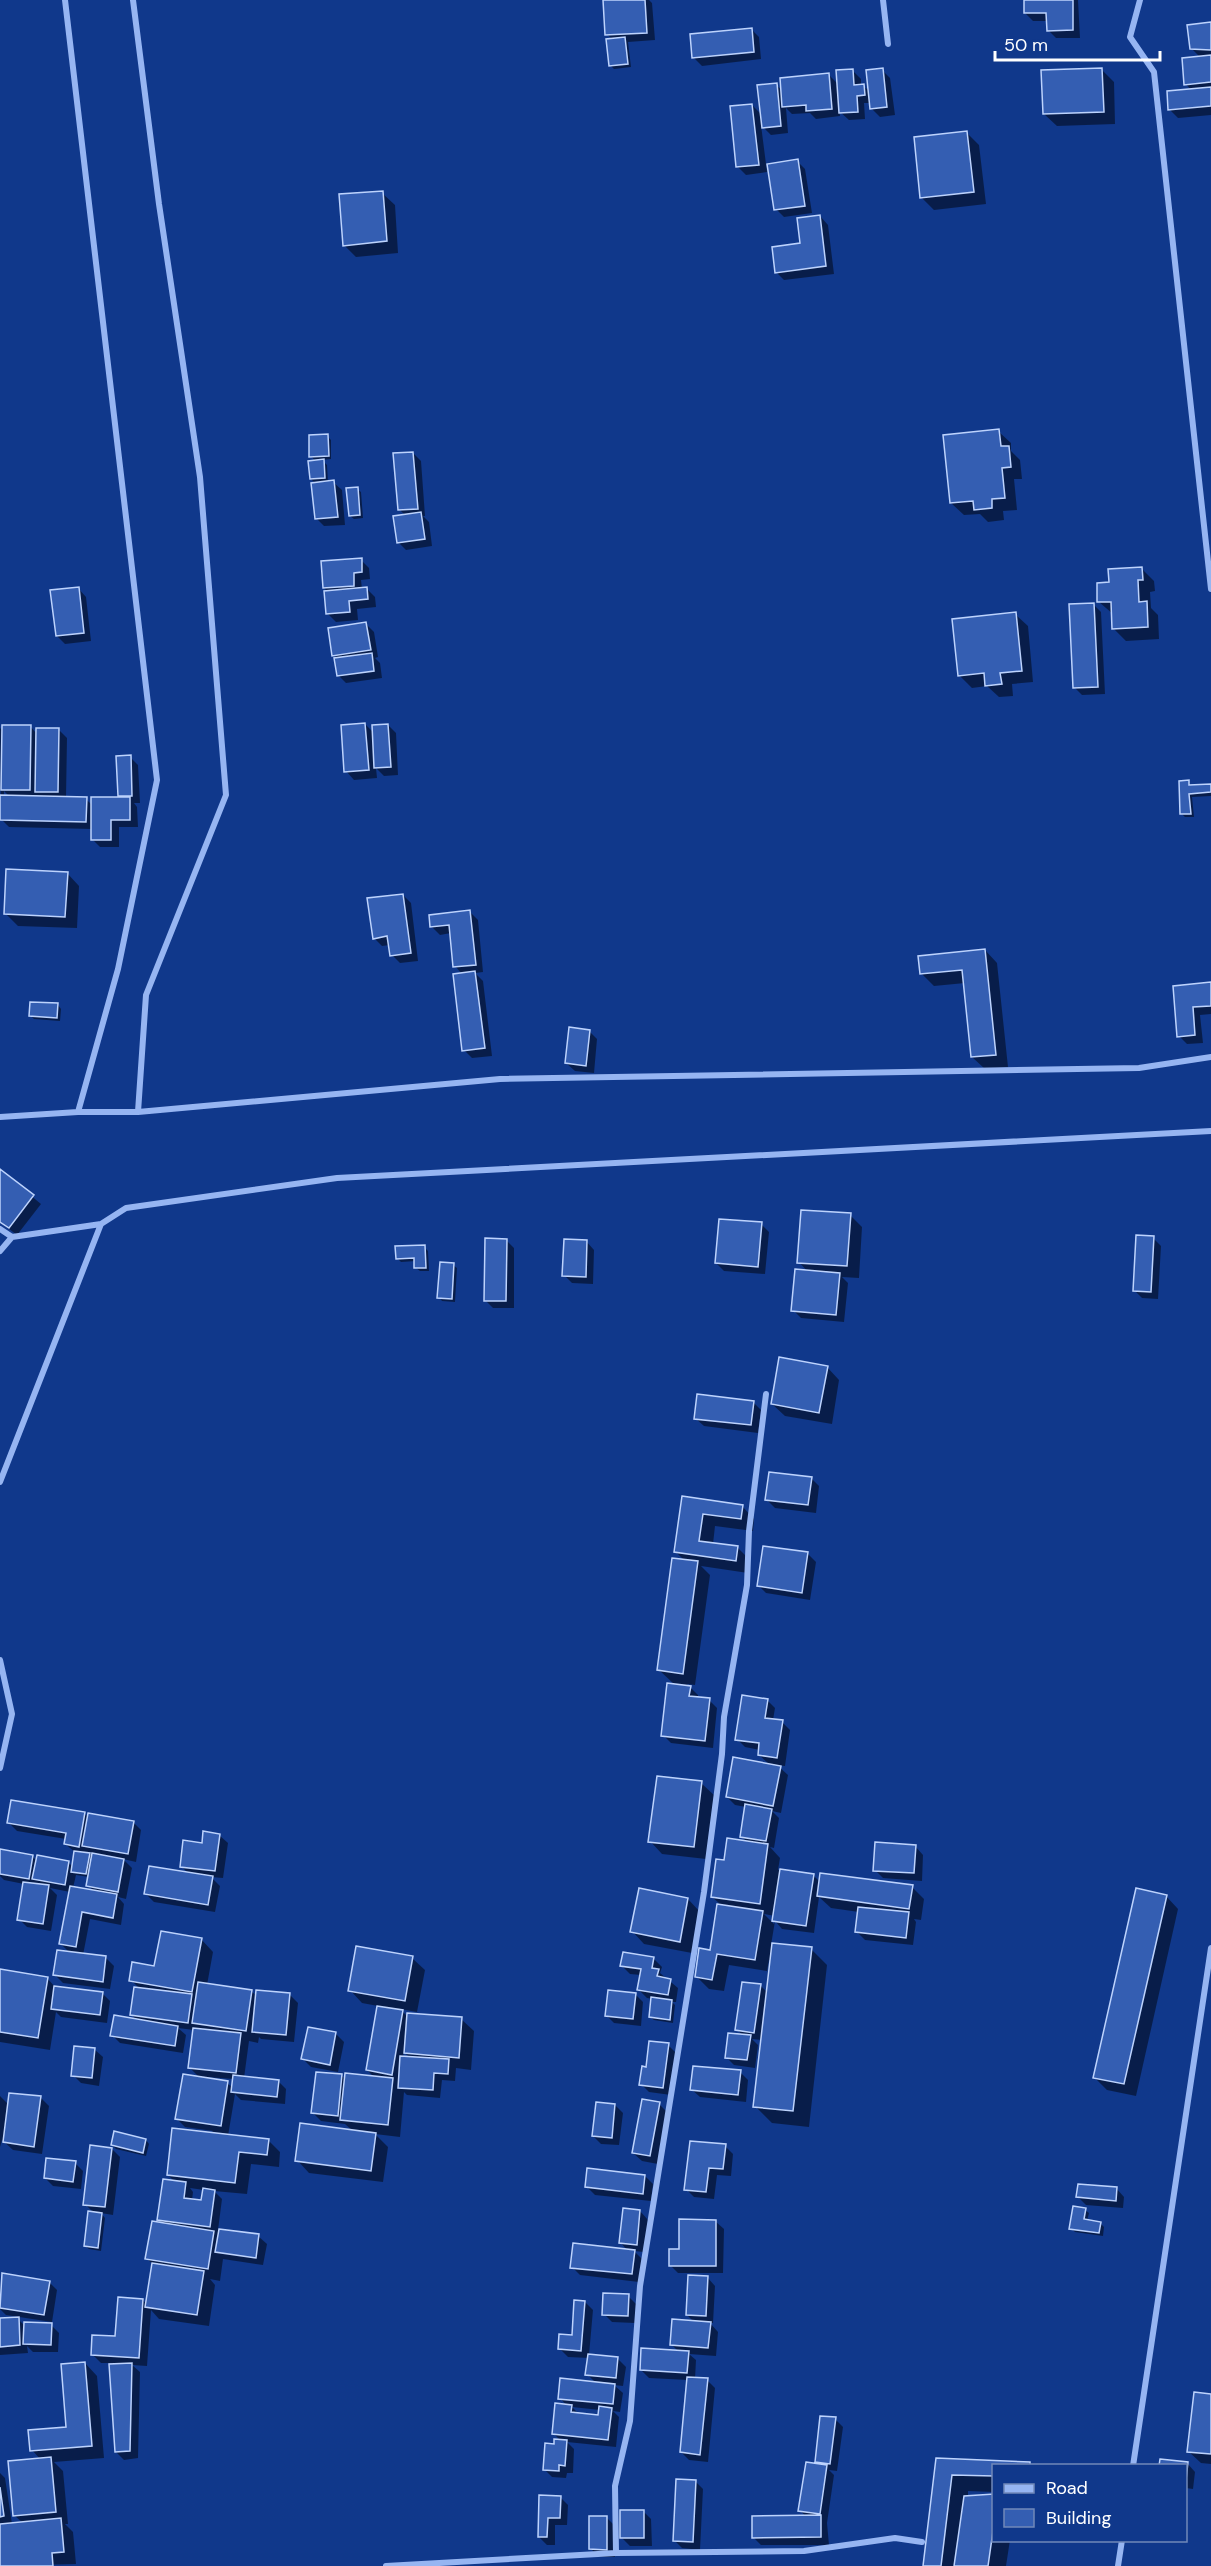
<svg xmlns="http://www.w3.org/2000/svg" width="1211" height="2566" font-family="'DM Sans',sans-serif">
<rect width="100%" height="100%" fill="#10388b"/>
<path fill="#0007" fill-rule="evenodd" d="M 605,0 L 649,0 L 652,3 L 655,40 L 628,42 L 631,67 L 614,69 L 610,65 L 613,40 L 607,34 Z
M 1025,0 L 1078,0 L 1080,38 L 1056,38 L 1048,30 L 1048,21 L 1033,21 L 1025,13 Z
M 1211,24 L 1211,115 L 1178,118 L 1170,110 L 1191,90 L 1186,84 L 1201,58 L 1191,48 Z
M 751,29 L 759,37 L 761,59 L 702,66 L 694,58 Z
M 1101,69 L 1114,82 L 1115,124 L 1057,126 L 1044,114 Z
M 882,70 L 890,78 L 895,115 L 880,117 L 872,109 L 871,103 L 864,103 L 865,119 L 849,120 L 839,111 L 840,116 L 816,119 L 810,113 L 792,114 L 786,108 L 788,133 L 771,135 L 761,125 L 767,172 L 746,175 L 738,167 L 752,105 L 762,115 L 776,85 L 783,91 L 829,75 L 839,85 L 853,71 L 861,79 L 861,85 L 870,91 Z
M 967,133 L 979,145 L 986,204 L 934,210 L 922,198 Z
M 797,161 L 805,169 L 812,213 L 784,217 L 776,209 Z
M 382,193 L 395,205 L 398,253 L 356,257 L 344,245 Z
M 820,216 L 828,225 L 834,274 L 784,280 L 776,272 L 802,244 Z
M 998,431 L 1011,443 L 1011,451 L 1020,460 L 1022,479 L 1014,479 L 1017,510 L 1003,511 L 1004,520 L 988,522 L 980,514 L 964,515 L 951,503 Z
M 327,436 L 331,440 L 331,459 L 322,460 L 327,465 L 328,482 L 333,482 L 342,490 L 345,525 L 324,526 L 316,518 L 316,484 L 311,479 L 316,462 L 311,456 Z
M 413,453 L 421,461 L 425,516 L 423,516 L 429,522 L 432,546 L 406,550 L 398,542 L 406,516 L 400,510 Z
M 357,489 L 361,492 L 363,518 L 354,519 L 350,516 Z
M 361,560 L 369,568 L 370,579 L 361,580 L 362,589 L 367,589 L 375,597 L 376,607 L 357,609 L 358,620 L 336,622 L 328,614 L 328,592 L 324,588 Z
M 1142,569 L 1154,581 L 1155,591 L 1150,592 L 1151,608 L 1158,615 L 1159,639 L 1126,641 L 1114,629 L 1113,614 L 1099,602 L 1110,583 Z
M 78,588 L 86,597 L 91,641 L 65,644 L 57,636 Z
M 1093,604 L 1101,612 L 1105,694 L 1082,695 L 1074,687 Z
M 1015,614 L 1028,626 L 1033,682 L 1012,684 L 1013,696 L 999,697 L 987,686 L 972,688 L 959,675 Z
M 366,624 L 374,632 L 378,657 L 375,658 L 380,663 L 382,678 L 346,683 L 338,675 L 338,659 L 334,655 Z
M 365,724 L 374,733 L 388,725 L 396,733 L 398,775 L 384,776 L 376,768 L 377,778 L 354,780 L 346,771 Z
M 30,726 L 37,734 L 59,730 L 67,738 L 66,798 L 86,799 L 92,805 L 119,799 L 118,757 L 130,757 L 138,765 L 140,803 L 134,803 L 137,807 L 138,827 L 119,827 L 119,847 L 100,847 L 92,839 L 92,829 L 9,827 L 1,819 L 0,728 L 3,731 ZM 4,791 L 10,797 L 4,797 Z
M 1188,782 L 1192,786 L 1211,786 L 1211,796 L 1192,797 L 1194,817 L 1185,817 L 1182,814 Z
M 67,873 L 79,886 L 77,928 L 18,926 L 5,913 Z
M 403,895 L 411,903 L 418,961 L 400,963 L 392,955 L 390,945 L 382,946 L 374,938 Z
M 470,912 L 478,920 L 483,972 L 475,973 L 483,981 L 492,1056 L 472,1058 L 464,1050 L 462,974 L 455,966 L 451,933 L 440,935 L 432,927 Z
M 985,950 L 997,963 L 1008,1067 L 985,1069 L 972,1057 L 965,983 L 934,986 L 922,974 Z
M 1211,984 L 1211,1014 L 1200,1015 L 1203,1043 L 1187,1044 L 1179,1036 L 1175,987 Z
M 58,1005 L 61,1009 L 60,1021 L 34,1019 L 31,1016 Z
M 589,1031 L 597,1039 L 594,1073 L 575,1071 L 566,1063 Z
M 1,1171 L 41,1204 L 17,1235 L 0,1222 Z
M 850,1215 L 862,1227 L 859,1278 L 842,1277 L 848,1283 L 844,1322 L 801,1318 L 793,1310 L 808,1272 L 799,1262 Z
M 761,1224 L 769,1232 L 765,1274 L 724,1271 L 716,1263 Z
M 1153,1238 L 1161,1246 L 1158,1299 L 1142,1298 L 1134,1290 Z
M 506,1240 L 514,1248 L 514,1308 L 493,1308 L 485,1300 Z
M 586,1241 L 594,1250 L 593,1284 L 572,1283 L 564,1275 Z
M 424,1247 L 428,1251 L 429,1271 L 420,1271 L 416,1268 L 416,1261 L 401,1262 L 397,1258 Z
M 453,1265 L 457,1268 L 455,1302 L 442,1301 L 439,1297 Z
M 827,1367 L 839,1380 L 832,1424 L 785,1416 L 772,1404 Z
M 753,1402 L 761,1410 L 758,1433 L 704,1426 L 695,1418 Z
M 811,1478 L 819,1486 L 816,1513 L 775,1508 L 767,1500 Z
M 684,1498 L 742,1506 L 754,1519 L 753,1531 L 715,1526 L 713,1544 L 738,1548 L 750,1560 L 748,1573 L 701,1566 L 710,1575 L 695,1685 L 687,1684 L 698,1695 L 698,1699 L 709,1700 L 717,1708 L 713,1748 L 671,1743 L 663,1735 L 675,1685 L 659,1670 L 685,1561 L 676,1552 Z
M 808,1554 L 816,1562 L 810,1600 L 766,1593 L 758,1585 Z
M 767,1700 L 775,1708 L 773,1720 L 782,1722 L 790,1730 L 785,1766 L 777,1765 L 788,1775 L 781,1813 L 772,1811 L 779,1818 L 774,1848 L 770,1847 L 780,1858 L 778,1870 L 813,1875 L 820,1882 L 912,1887 L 924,1899 L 921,1920 L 914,1919 L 916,1922 L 913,1945 L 865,1940 L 857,1932 L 859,1912 L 831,1908 L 819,1897 L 814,1933 L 782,1929 L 775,1921 L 771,1945 L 811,1949 L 827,1965 L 809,2127 L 772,2123 L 755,2106 L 762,2040 L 752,2039 L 758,2045 L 755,2068 L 734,2065 L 726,2057 L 743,2036 L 737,2029 L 761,1986 L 768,1993 L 771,1960 L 769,1960 L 767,1971 L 729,1965 L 724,1991 L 709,1989 L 696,1976 L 711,1952 L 719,1903 L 712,1897 L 725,1862 L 748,1843 L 741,1836 L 746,1807 L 735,1805 L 727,1797 L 770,1765 L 759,1755 L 760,1750 L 745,1747 L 737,1739 ZM 764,1914 L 775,1916 L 774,1924 Z
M 701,1783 L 714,1795 L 706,1859 L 662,1854 L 650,1841 Z
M 84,1813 L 88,1817 L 133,1822 L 141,1830 L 136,1862 L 123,1859 L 132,1868 L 126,1899 L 118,1897 L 124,1904 L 121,1925 L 90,1919 L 83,1955 L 106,1958 L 114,1966 L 110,1989 L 63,1983 L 55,1975 L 70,1953 L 61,1944 L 70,1892 L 50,1888 L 57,1895 L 51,1931 L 27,1927 L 19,1919 L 24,1884 L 4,1880 L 0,1876 L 0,1851 L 32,1856 L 37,1861 L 68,1862 L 73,1867 L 75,1852 L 65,1844 L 66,1839 L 17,1831 L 9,1823 ZM 76,1875 L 89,1877 L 88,1885 L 95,1892 L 73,1888 Z
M 219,1835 L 228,1843 L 223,1878 L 211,1877 L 220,1886 L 215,1912 L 154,1902 L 145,1893 L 189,1874 L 181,1866 L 203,1844 Z
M 915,1846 L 923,1855 L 922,1881 L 883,1878 L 875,1870 Z
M 1166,1896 L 1178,1909 L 1136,2096 L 1107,2090 L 1094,2077 Z
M 688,1899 L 700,1912 L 692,1953 L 644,1944 L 632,1931 Z
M 201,1939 L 213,1952 L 207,1985 L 251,1991 L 257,1996 L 290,1995 L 298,2003 L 294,2042 L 261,2039 L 259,2037 L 258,2043 L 249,2041 L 244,2078 L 278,2081 L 286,2089 L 285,2104 L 241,2100 L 235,2094 L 228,2136 L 268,2140 L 280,2152 L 279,2167 L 251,2164 L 247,2194 L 214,2191 L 222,2199 L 218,2230 L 258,2236 L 267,2244 L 263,2265 L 223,2259 L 220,2281 L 210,2279 L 215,2285 L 209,2326 L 159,2319 L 151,2310 L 147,2366 L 132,2365 L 140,2372 L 138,2458 L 124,2460 L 116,2452 L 111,2363 L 101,2363 L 93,2355 L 116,2338 L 143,2300 L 147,2305 L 154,2265 L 147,2259 L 163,2224 L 159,2220 L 175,2182 L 168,2175 L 213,2131 L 185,2127 L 177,2119 L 200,2078 L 190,2068 L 194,2030 L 178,2028 L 186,2035 L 183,2053 L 120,2043 L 112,2035 L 137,2021 L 132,2015 L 140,1989 L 131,1980 ZM 206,2077 L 234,2079 L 233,2088 L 227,2083 L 206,2079 ZM 190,2188 L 204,2190 L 202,2201 L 192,2200 L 193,2192 Z
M 412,1958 L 425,1970 L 417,2012 L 400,2009 L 408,2017 L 461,2019 L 474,2031 L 471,2070 L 456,2068 L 455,2081 L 442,2080 L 440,2098 L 407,2095 L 404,2092 L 400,2137 L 375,2134 L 388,2147 L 383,2182 L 309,2173 L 297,2160 L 354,2132 L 345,2124 L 321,2121 L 313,2113 L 342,2076 L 346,2080 L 375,2078 L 367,2070 L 378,2006 L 362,2003 L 350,1990 ZM 404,2052 L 410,2058 L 403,2057 Z
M 654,1959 L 662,1967 L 660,1973 L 678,1988 L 676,2002 L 672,2002 L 675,2005 L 673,2023 L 654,2020 L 650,2017 L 653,1999 L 647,1998 L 638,1989 L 641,1975 L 630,1974 L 622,1966 Z
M 0,1971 L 47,1978 L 56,1988 L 102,1993 L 110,2001 L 107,2023 L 61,2017 L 56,2012 L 50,2050 L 0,2042 Z
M 635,1994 L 643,2002 L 641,2026 L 614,2023 L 606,2015 Z
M 336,2034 L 344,2042 L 338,2072 L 311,2067 L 303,2059 Z
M 668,2045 L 676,2053 L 671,2095 L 649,2092 L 641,2084 L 647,2069 Z
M 94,2049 L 103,2057 L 99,2086 L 81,2083 L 73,2075 Z
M 740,2072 L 748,2080 L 746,2102 L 700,2097 L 691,2089 Z
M 11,2094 L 41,2098 L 49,2106 L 42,2154 L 13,2150 L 2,2140 L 0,2147 L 0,2096 L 9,2105 Z
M 659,2104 L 667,2112 L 658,2164 L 642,2161 L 633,2153 Z
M 615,2105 L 623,2113 L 619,2145 L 601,2144 L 593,2136 Z
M 146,2140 L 149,2144 L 146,2156 L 116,2149 L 112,2145 Z
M 725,2146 L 733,2154 L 731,2176 L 717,2175 L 714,2199 L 694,2197 L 686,2189 Z
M 112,2149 L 120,2157 L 113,2215 L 101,2213 L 105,2218 L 101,2251 L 89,2249 L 85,2246 L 94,2213 L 85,2204 Z
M 75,2163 L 83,2171 L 81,2189 L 53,2186 L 45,2178 Z
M 645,2176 L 653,2184 L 651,2201 L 595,2195 L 587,2187 Z
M 1116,2188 L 1124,2197 L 1123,2208 L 1086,2205 L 1078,2197 Z
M 1085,2210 L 1089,2213 L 1087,2221 L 1100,2223 L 1104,2227 L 1103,2236 L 1075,2232 L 1071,2228 Z
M 640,2211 L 648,2220 L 644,2252 L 634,2251 L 642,2259 L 639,2282 L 580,2275 L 572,2267 L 628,2251 L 620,2242 Z
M 715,2221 L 724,2229 L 723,2273 L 678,2273 L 670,2265 L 680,2250 Z
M 3,2275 L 49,2282 L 57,2290 L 52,2322 L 6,2315 L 0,2309 Z
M 707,2277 L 715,2286 L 713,2323 L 710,2323 L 718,2332 L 716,2356 L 689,2354 L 696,2360 L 695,2379 L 707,2380 L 715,2388 L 708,2462 L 689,2460 L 681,2452 L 688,2380 L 649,2378 L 641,2370 L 678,2351 L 672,2345 L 695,2323 L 687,2315 Z
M 628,2296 L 636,2304 L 635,2323 L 612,2322 L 604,2314 Z
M 585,2302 L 593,2310 L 589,2355 L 618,2359 L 626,2367 L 623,2386 L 614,2385 L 623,2393 L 620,2412 L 613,2411 L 619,2417 L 616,2447 L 567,2442 L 574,2449 L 573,2473 L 567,2473 L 566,2478 L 552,2477 L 544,2469 L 555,2446 L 561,2441 L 553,2433 L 567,2406 L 560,2398 L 596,2383 L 587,2374 L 589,2358 L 568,2357 L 560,2349 L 573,2337 ZM 572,2407 L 600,2410 L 600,2416 L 579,2414 Z
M 18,2319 L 25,2326 L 51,2325 L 59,2333 L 58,2352 L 33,2352 L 27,2346 L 28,2353 L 0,2355 L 0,2320 Z
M 85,2363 L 97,2376 L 104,2458 L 54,2462 L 63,2471 L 68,2524 L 65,2524 L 73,2532 L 76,2564 L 0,2566 L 0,2473 L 5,2478 L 12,2524 L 23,2523 L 15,2516 L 41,2460 L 32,2450 L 68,2428 Z
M 1211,2396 L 1211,2464 L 1201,2463 L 1188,2451 Z
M 835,2419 L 843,2427 L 837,2471 L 829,2470 L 834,2475 L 827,2523 L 829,2545 L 761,2545 L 753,2537 L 806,2517 L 800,2510 L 821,2466 L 816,2461 Z
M 937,2459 L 1029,2463 L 1032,2466 L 994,2466 L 994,2492 L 968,2491 L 968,2497 L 994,2495 L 994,2540 L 1010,2540 L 1006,2566 L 924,2566 Z
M 1187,2463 L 1195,2472 L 1193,2489 L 1186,2488 Z
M 695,2481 L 703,2489 L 700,2550 L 682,2548 L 674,2540 Z
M 540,2497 L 560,2497 L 568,2505 L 567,2525 L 555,2525 L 555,2545 L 547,2545 L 539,2537 Z
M 643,2511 L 651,2519 L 652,2546 L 630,2546 L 622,2538 Z
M 607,2518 L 615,2526 L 615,2557 L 599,2557 L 591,2549 Z"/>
<path fill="#345eb2" stroke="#bdd3fd" stroke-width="1.5" d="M 603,0 L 645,0 L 647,33 L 605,35 Z
M 1024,0 L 1073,0 L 1073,30 L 1047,31 L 1046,13 L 1024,13 Z
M 1211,22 L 1211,50 L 1190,49 L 1187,25 Z
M 752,28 L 754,52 L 692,58 L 690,34 Z
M 625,37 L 628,64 L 609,66 L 606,39 Z
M 1211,55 L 1211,82 L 1184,85 L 1182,58 Z
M 883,68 L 887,107 L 870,109 L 866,70 Z
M 1102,68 L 1104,112 L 1043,114 L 1041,70 Z
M 853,69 L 854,85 L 864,84 L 865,95 L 857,96 L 858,112 L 839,113 L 836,70 Z
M 829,73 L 832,109 L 806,111 L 806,105 L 782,107 L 780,78 Z
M 777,83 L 781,126 L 762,128 L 757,85 Z
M 1211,87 L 1211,106 L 1168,110 L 1167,91 Z
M 752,104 L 759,165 L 736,167 L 730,106 Z
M 967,131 L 974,192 L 920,198 L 914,137 Z
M 798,159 L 805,206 L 774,210 L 767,164 Z
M 383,191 L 387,241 L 343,246 L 339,194 Z
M 820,215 L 826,266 L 775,273 L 772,247 L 800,243 L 797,218 Z
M 999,429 L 1001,446 L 1009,446 L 1011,467 L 1002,468 L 1005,498 L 992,499 L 992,508 L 974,510 L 973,501 L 950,503 L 943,435 Z
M 328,434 L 329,456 L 309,457 L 309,435 Z
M 413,452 L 418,509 L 398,510 L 393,453 Z
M 324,459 L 325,478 L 310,479 L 308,461 Z
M 334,480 L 338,517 L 315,519 L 311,483 Z
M 358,487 L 360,515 L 349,516 L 346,488 Z
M 421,512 L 425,539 L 397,543 L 393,516 Z
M 362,558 L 362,572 L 354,573 L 354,586 L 323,588 L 321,561 Z
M 1142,567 L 1143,580 L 1138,580 L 1139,602 L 1147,601 L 1148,627 L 1112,629 L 1111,602 L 1097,602 L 1097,583 L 1109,582 L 1108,569 Z
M 79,587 L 84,633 L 56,636 L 50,590 Z
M 367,587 L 368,599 L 349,601 L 350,612 L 326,614 L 324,591 Z
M 1094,603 L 1098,687 L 1073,688 L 1069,604 Z
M 1016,612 L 1022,671 L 1000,673 L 1002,684 L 985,686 L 984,673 L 958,676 L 952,619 Z
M 366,622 L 371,650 L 332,656 L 328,628 Z
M 372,653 L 374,671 L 337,676 L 334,658 Z
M 365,723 L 369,770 L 344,772 L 341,725 Z
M 388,724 L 391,767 L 374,768 L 372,725 Z
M 2,725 L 31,725 L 30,790 L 1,790 Z
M 36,728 L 59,728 L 58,792 L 35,792 Z
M 131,755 L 132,796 L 118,796 L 116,756 Z
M 1189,780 L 1189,785 L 1211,784 L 1211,792 L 1189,794 L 1191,814 L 1180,814 L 1179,781 Z
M 0,795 L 87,797 L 86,822 L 0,820 Z
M 91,797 L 130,797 L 130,820 L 111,820 L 111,840 L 91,840 Z
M 6,869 L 68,872 L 65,917 L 4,914 Z
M 403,894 L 411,953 L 390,956 L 387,936 L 373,939 L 367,898 Z
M 470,910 L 476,965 L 453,967 L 449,925 L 430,927 L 429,915 Z
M 985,949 L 996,1055 L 971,1057 L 962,970 L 920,974 L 918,956 Z
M 475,971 L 485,1048 L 462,1051 L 453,974 Z
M 1211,982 L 1211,1006 L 1193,1007 L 1195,1035 L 1177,1037 L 1173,986 Z
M 30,1002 L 58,1003 L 57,1018 L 29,1016 Z
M 569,1027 L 590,1030 L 586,1066 L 565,1063 Z
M 0,1169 L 34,1195 L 9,1228 L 0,1222 Z
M 801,1210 L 851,1213 L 847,1266 L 797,1263 Z
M 719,1219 L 762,1222 L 758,1267 L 715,1263 Z
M 1136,1235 L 1154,1236 L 1151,1292 L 1133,1291 Z
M 485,1238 L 507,1239 L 506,1301 L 484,1301 Z
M 564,1239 L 587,1240 L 586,1277 L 562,1276 Z
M 425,1245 L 426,1268 L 414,1268 L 414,1258 L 396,1259 L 395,1246 Z
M 440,1262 L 454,1263 L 452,1299 L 437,1298 Z
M 795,1269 L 840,1273 L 836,1315 L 791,1311 Z
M 779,1357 L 828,1366 L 819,1413 L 771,1404 Z
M 697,1394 L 754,1401 L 751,1425 L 694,1419 Z
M 769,1472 L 812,1477 L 808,1505 L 765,1500 Z
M 682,1496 L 743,1505 L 741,1519 L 703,1514 L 699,1541 L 738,1546 L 736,1561 L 674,1552 Z
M 763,1546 L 808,1552 L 802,1593 L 757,1586 Z
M 672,1558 L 698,1561 L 683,1674 L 657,1670 Z
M 667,1683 L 691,1686 L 689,1696 L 710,1698 L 705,1741 L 661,1736 Z
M 742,1695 L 768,1699 L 765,1718 L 783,1720 L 777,1758 L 758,1755 L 759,1743 L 735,1740 Z
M 733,1757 L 781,1766 L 773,1806 L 726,1797 Z
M 657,1776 L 702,1781 L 694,1847 L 648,1842 Z
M 11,1800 L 85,1812 L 79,1847 L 64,1844 L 66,1833 L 7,1823 Z
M 745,1804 L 772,1809 L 766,1841 L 740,1837 Z
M 88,1813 L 134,1821 L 128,1854 L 82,1846 Z
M 203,1831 L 220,1834 L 215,1871 L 180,1867 L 183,1840 L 202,1843 Z
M 727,1838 L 768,1844 L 760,1904 L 711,1897 L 716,1859 L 724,1860 Z
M 875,1842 L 916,1845 L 914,1873 L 873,1871 Z
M 0,1849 L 33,1855 L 29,1879 L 0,1874 Z
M 74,1851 L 90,1853 L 86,1874 L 71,1872 Z
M 92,1853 L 124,1859 L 118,1892 L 86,1886 Z
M 37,1855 L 69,1861 L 65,1885 L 32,1879 Z
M 149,1866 L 213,1876 L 208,1905 L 144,1894 Z
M 780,1869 L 814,1874 L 806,1926 L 772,1921 Z
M 820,1873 L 913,1885 L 909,1909 L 817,1896 Z
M 23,1882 L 49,1885 L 43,1924 L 17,1920 Z
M 70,1886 L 117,1894 L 113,1918 L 82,1912 L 76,1947 L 59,1944 Z
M 639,1888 L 688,1898 L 680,1942 L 630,1932 Z
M 1136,1888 L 1167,1895 L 1124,2084 L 1093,2078 Z
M 717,1904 L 763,1911 L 755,1960 L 717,1954 L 712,1980 L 695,1977 L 699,1948 L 710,1950 Z
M 858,1907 L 909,1912 L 906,1938 L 855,1932 Z
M 161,1931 L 202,1938 L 192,1992 L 129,1981 L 132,1962 L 154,1966 Z
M 772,1943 L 812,1947 L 793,2111 L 753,2107 Z
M 356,1946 L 413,1956 L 405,2001 L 348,1991 Z
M 57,1950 L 106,1956 L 103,1982 L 53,1975 Z
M 623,1952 L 654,1957 L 652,1968 L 659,1969 L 657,1976 L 671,1979 L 668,1995 L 637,1990 L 641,1969 L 620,1966 Z
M 0,1969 L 48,1977 L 38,2038 L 0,2032 Z
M 198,1982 L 252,1990 L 246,2031 L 192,2023 Z
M 742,1982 L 761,1984 L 754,2033 L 735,2030 Z
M 54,1986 L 103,1992 L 100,2015 L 51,2009 Z
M 134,1987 L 192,1994 L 188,2023 L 130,2015 Z
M 256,1990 L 290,1993 L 286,2035 L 252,2032 Z
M 608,1990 L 636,1993 L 633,2019 L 605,2016 Z
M 651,1997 L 672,2000 L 670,2020 L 649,2017 Z
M 377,2006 L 403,2010 L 392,2075 L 366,2070 Z
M 407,2013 L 462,2017 L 459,2058 L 404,2053 Z
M 114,2015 L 178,2026 L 175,2046 L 110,2036 Z
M 308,2027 L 336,2032 L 330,2065 L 301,2059 Z
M 193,2028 L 241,2033 L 236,2073 L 188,2068 Z
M 728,2033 L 751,2035 L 747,2060 L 725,2058 Z
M 649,2041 L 669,2043 L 663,2088 L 639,2085 L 642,2066 L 646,2067 Z
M 74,2046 L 95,2048 L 92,2078 L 71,2076 Z
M 400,2056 L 449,2059 L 448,2074 L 434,2073 L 433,2090 L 398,2088 Z
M 693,2066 L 741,2070 L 738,2095 L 690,2090 Z
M 316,2072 L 342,2074 L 338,2116 L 311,2113 Z
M 345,2073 L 393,2078 L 388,2125 L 340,2120 Z
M 183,2074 L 228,2081 L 221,2126 L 175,2119 Z
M 233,2075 L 279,2080 L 277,2097 L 231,2092 Z
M 9,2093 L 41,2096 L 34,2147 L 3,2142 Z
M 642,2099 L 660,2102 L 650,2156 L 632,2153 Z
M 596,2102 L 615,2104 L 612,2138 L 592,2136 Z
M 300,2123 L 376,2133 L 371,2171 L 295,2161 Z
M 172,2128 L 269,2139 L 267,2155 L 239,2152 L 235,2183 L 167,2175 Z
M 114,2131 L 146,2139 L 143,2153 L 111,2145 Z
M 690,2141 L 726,2144 L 723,2169 L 709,2168 L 706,2192 L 684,2190 Z
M 90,2145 L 112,2148 L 105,2207 L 83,2205 Z
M 46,2158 L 76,2161 L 73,2182 L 44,2178 Z
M 587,2168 L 645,2175 L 643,2194 L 585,2187 Z
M 163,2179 L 186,2182 L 184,2198 L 201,2200 L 203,2188 L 215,2190 L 210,2227 L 157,2220 Z
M 1078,2184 L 1117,2187 L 1116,2201 L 1076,2197 Z
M 1073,2206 L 1086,2208 L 1084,2219 L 1101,2222 L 1099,2233 L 1069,2229 Z
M 623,2208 L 640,2210 L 637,2245 L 619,2243 Z
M 88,2211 L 102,2213 L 98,2248 L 84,2246 Z
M 679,2219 L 716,2220 L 716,2266 L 669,2266 L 669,2249 L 679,2249 Z
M 152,2221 L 214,2231 L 208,2269 L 145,2259 Z
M 219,2229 L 259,2234 L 256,2258 L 215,2252 Z
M 573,2243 L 635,2250 L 632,2274 L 570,2268 Z
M 152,2263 L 204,2271 L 197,2315 L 145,2307 Z
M 2,2273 L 50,2281 L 44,2315 L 0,2308 Z
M 688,2275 L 708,2276 L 706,2316 L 686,2315 Z
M 603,2293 L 629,2294 L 628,2316 L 602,2315 Z
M 118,2297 L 143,2299 L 139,2358 L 91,2355 L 92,2335 L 115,2336 Z
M 574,2300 L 585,2301 L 581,2351 L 558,2349 L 559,2334 L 572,2335 Z
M 19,2317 L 20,2345 L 0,2347 L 0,2318 Z
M 672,2319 L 711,2322 L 708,2348 L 670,2345 Z
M 24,2322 L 52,2323 L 51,2345 L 23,2344 Z
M 641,2348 L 689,2351 L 687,2373 L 640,2370 Z
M 588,2354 L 618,2357 L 616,2378 L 585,2375 Z
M 85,2362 L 92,2446 L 30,2451 L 28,2430 L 66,2427 L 61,2364 Z
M 132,2363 L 130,2451 L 115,2452 L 109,2364 Z
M 687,2377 L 708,2378 L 700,2455 L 680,2452 Z
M 560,2378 L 615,2384 L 613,2404 L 558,2399 Z
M 1194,2392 L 1211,2394 L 1211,2454 L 1187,2452 Z
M 555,2403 L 572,2405 L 571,2412 L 598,2415 L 599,2406 L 612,2408 L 608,2440 L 552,2434 Z
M 820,2416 L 836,2417 L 830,2464 L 815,2462 Z
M 554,2439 L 567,2440 L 565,2466 L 559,2465 L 559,2471 L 543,2470 L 545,2443 L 554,2444 Z
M 51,2457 L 56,2512 L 13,2516 L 8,2461 Z
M 936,2458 L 1030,2462 L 1030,2466 L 994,2466 L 994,2476 L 952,2475 L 941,2566 L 923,2566 Z
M 1160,2459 L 1188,2462 L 1186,2480 L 1186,2466 L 1159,2466 Z
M 806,2462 L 827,2465 L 820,2514 L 798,2511 Z
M 676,2479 L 696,2480 L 693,2542 L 673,2541 Z
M 0,2487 L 4,2516 L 0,2517 Z
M 994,2494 L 994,2524 L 988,2566 L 954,2566 L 964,2496 Z
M 539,2495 L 561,2496 L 560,2518 L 548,2518 L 547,2537 L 538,2537 Z
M 620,2510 L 644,2510 L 644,2538 L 620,2538 Z
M 821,2515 L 821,2537 L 752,2538 L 752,2516 Z
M 589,2516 L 607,2516 L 607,2550 L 589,2549 Z
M 61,2518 L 64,2552 L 52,2553 L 53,2566 L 0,2566 L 0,2524 Z"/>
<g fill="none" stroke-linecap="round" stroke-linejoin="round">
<path stroke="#96b5f2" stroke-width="6" d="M 65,0 L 157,780 L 118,969 L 78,1112
M 133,0 L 159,204 L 200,477 L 226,795 L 146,995 L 138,1112
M 883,0 L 888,44
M 1140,0 L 1130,37 L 1154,72 L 1211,589
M 0,1117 L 78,1112 L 138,1112 L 500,1079 L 1139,1068 L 1211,1057
M 0,1229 L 12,1237
M 0,1251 L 12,1237 L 101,1224 L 126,1208 L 337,1178 L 1211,1131
M 0,1482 L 101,1224
M 0,1660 L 12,1714 L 0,1768
M 1133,2466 L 1211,1948
M 616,2553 L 615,2486 L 630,2421 L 640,2286 L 704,1892 L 722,1754 L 724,1717 L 747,1585 L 749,1531 L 766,1394
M 386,2566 L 616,2553 L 804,2551 L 895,2538 L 922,2542
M 1118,2566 L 1122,2540"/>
</g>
<rect x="992" y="2464" width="195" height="78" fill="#10388b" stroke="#7088b9" stroke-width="1.5"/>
<rect x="1004" y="2484" width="30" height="9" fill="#96b5f2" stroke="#7088b9" stroke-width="1.5"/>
<text x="1046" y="2494" font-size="18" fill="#ffffff">Road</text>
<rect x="1004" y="2509" width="30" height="18" fill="#345eb2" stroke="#7088b9" stroke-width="1.5"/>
<text x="1046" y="2524" font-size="18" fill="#ffffff">Building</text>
<path d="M995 51v9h165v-9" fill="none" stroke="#ffffff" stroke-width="3"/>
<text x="1004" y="51" font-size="18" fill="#ffffff" stroke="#10388b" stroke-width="4.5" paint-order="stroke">50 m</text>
</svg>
